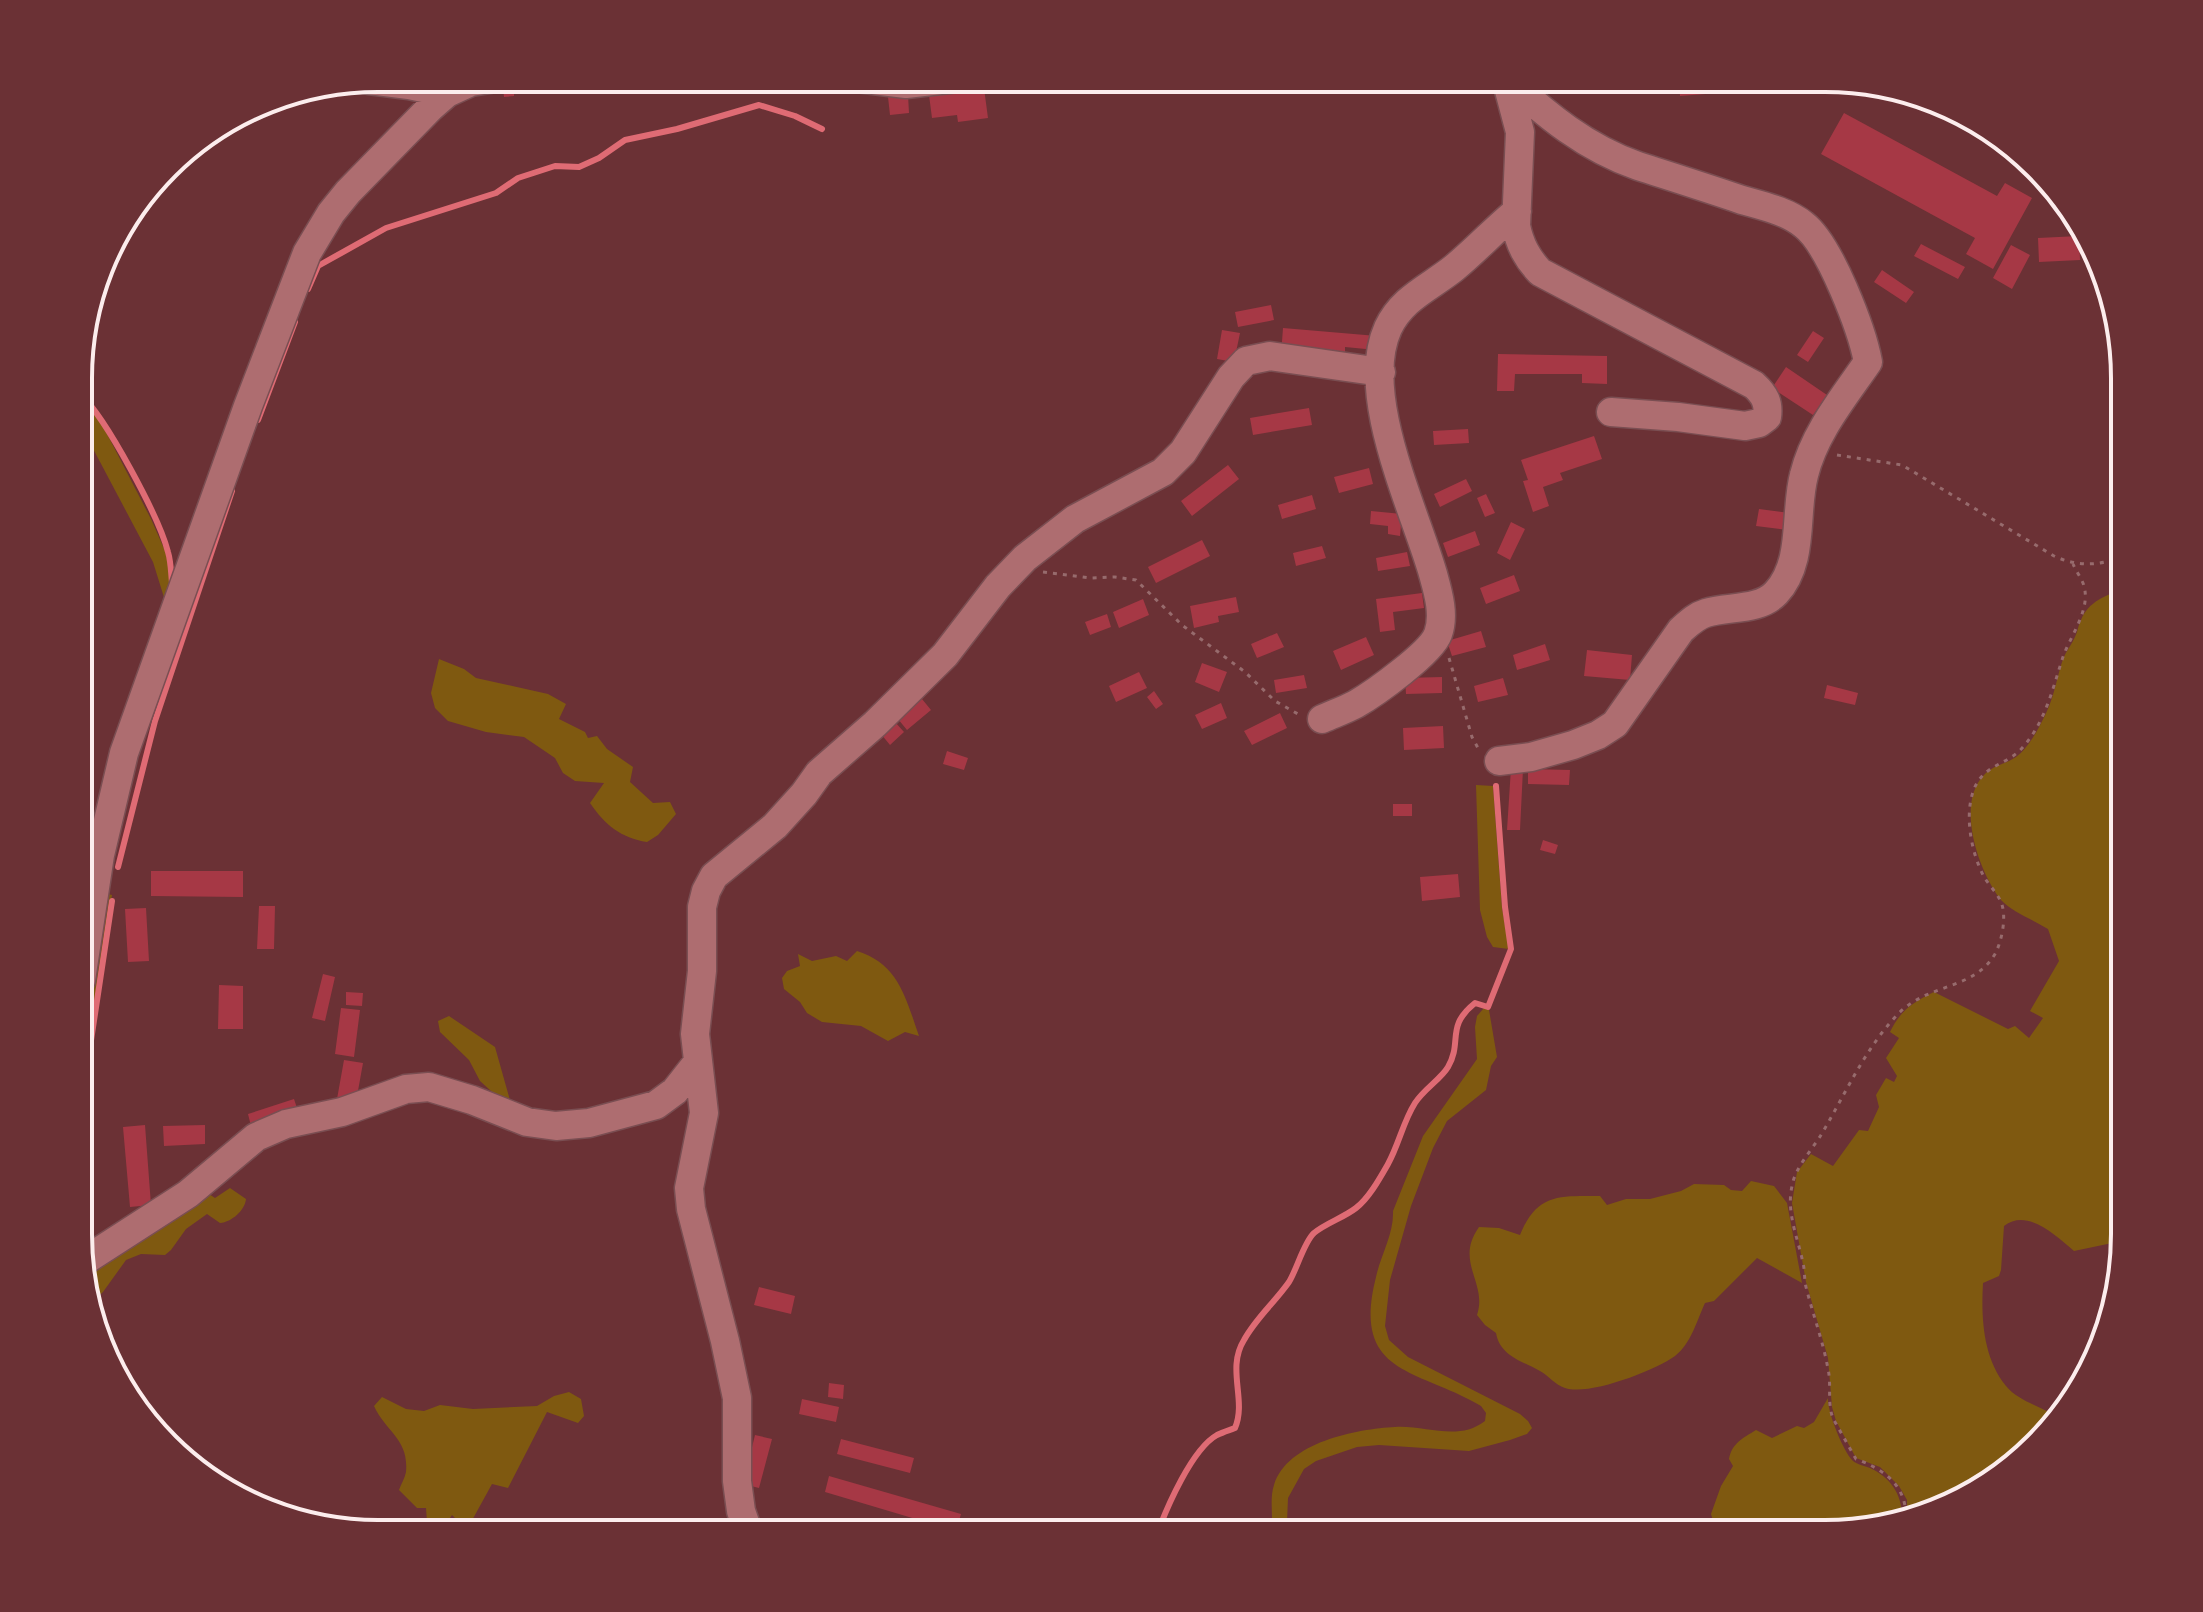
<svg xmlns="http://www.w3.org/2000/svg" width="2203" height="1612" font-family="Ubuntu,sans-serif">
<rect width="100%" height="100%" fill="#6b3135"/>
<path fill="#7f5910" d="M 81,399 L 91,408 L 105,430 L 151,519 L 166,553 L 174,598 L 106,796 L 81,950 L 81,875 L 126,708 L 167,607 L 153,562 L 81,426 Z
M 2124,590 L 2124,1245 L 2117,1242 L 2074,1251 C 2055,1235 2027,1208 2004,1226 L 2001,1270 L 1999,1276 L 1983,1283 C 1981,1318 1983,1358 2006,1386 C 2019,1402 2044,1407 2060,1419 L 1958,1503 L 1907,1515 L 1907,1500 L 1899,1486 L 1880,1467 L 1856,1458 L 1836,1421 L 1832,1407 L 1828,1358 L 1806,1282 L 1792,1203 L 1797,1172 L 1811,1154 L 1833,1166 L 1859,1130 L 1868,1131 L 1879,1107 L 1876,1095 L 1886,1078 L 1894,1082 L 1897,1076 L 1886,1058 L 1899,1038 L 1890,1032 C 1900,1011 1913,1002 1934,992 L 2008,1029 L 2015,1026 L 2029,1038 L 2043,1018 L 2030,1011 L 2059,961 L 2048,929 C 2034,920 2012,912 2001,900 C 1979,872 1955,804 1984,775 C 1993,765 2006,764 2016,757 C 2029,748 2040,726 2047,711 C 2055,694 2057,676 2063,659 C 2066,651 2072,644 2075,637 C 2078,631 2078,625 2081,620 C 2088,602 2107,594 2124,590 Z
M 439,659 L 464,669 L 476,678 L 548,694 L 566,704 L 559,719 L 585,732 L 588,738 L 597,736 L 607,749 L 633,767 L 630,782 L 653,803 L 670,802 L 676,814 L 658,835 L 647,842 C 621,838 605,825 590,803 L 604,783 L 575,781 L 563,773 L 555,758 L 524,737 L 486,732 L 448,721 L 435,708 L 431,693 Z
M 1476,785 L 1493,786 L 1502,908 L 1509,949 L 1493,947 L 1487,937 L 1480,910 Z
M 104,893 L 112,895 L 81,1088 L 81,1015 L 98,899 Z
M 857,951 C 899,964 906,999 919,1036 L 905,1032 L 888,1041 L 861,1026 L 822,1022 L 807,1013 L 800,1002 L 784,989 L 782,978 L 787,971 L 800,966 L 798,954 L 812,961 L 836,956 L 847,961 Z
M 1484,1008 L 1489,1010 L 1497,1057 L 1491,1066 L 1486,1090 L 1447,1121 L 1433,1148 L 1411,1206 L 1390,1280 L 1385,1326 L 1389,1340 L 1408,1357 L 1520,1414 L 1528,1421 L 1532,1428 L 1527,1434 L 1510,1440 L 1469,1451 L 1379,1445 L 1357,1447 L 1316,1461 L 1304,1469 L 1288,1498 L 1287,1522 L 1290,1534 L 1271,1534 C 1274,1518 1269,1500 1274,1485 C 1287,1442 1357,1429 1395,1427 C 1426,1425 1458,1442 1485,1421 L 1486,1413 L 1481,1406 C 1417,1368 1351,1376 1376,1277 C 1381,1254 1394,1234 1393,1211 L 1423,1136 L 1477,1059 L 1475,1027 L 1477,1016 Z
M 449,1016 L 495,1047 L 513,1111 L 480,1081 L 469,1060 L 440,1032 L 438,1021 Z
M 1751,1181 L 1774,1186 L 1787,1203 L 1802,1283 L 1757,1258 L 1714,1301 L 1705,1303 C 1697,1320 1691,1344 1675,1356 C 1654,1371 1589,1396 1565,1388 C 1555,1385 1549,1376 1540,1371 C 1522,1361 1500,1356 1496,1333 L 1485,1325 L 1477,1315 C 1488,1283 1454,1262 1479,1227 L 1499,1228 L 1520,1235 C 1537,1193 1559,1196 1600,1196 L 1607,1205 L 1626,1199 L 1650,1199 L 1681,1191 L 1694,1184 L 1724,1185 L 1731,1190 L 1742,1191 Z
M 230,1188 L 246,1199 C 245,1210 232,1222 220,1223 L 207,1214 L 186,1229 L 171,1250 L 165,1255 L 141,1254 L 126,1260 L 103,1292 L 91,1303 L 81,1273 L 209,1194 L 215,1198 Z
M 569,1392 L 581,1399 L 584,1416 L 578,1423 L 547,1412 L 508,1488 L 492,1484 L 470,1524 L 460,1523 L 452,1515 L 448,1521 L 441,1526 L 427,1522 L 426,1508 L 417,1508 L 399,1490 C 401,1484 405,1478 406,1472 C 409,1439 386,1432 374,1406 L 382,1397 L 406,1409 L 424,1411 L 440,1405 L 473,1409 L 537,1406 L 554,1396 Z
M 1828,1398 C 1827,1411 1843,1451 1853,1461 C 1856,1464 1865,1466 1870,1468 C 1890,1477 1902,1494 1902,1516 L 1826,1534 L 1717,1534 L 1711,1514 L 1721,1486 L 1733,1466 L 1729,1459 C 1732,1443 1743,1438 1756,1430 L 1772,1438 L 1797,1426 L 1804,1428 L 1814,1422 Z"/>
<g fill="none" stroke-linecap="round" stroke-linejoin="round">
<path stroke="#df6b74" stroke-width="6" d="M 308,289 L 318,266 L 386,228 L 496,193 L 518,178 L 555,166 L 579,167 L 599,158 L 625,140 L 677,129 L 759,105 L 795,116 L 822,129
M 81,395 C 106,418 159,517 168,552 C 171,562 171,573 172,583
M 258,420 L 295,322
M 81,544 L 86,551 L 81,566
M 118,867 L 155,721 L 232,491
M 81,1107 L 112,901
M 1157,1534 C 1167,1507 1192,1449 1217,1435 C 1223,1432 1230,1430 1235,1428 C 1247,1400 1226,1369 1244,1340 C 1256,1318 1275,1302 1289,1282 C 1297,1269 1304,1242 1314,1233 C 1326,1223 1343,1218 1356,1208 C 1369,1198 1380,1178 1388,1164 C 1399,1144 1403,1122 1415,1103 C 1424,1089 1441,1079 1448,1067 C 1463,1041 1445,1027 1475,1003 L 1488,1007 L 1511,949 L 1505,907 L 1496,786"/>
</g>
<path fill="#a63845" d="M 1679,79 L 1730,79 L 1731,92 L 1680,96 Z
M 1755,79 L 1798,79 L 1798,82 L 1756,87 Z
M 514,86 L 514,96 L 504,97 L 503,87 Z
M 984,88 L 988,118 L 958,122 L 957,115 L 932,118 L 929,95 Z
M 908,95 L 909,113 L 890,115 L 888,97 Z
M 1844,113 L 1997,196 L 2005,183 L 2032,198 L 1993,269 L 1966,254 L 1975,238 L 1821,154 Z
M 2079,236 L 2080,260 L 2039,262 L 2038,238 Z
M 1921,244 L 1965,267 L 1958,279 L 1914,256 Z
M 2011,245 L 2030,255 L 2012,289 L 1993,278 Z
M 1882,270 L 1914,292 L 1906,303 L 1874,282 Z
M 1271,305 L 1274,320 L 1238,327 L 1235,312 Z
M 1283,328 L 1377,336 L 1376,350 L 1345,347 L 1345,360 L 1281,355 Z
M 1222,330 L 1240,333 L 1234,362 L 1217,359 Z
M 1813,331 L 1824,338 L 1808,362 L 1797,355 Z
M 1498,354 L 1607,356 L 1607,384 L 1582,383 L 1582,374 L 1515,374 L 1514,391 L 1497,391 Z
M 1786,367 L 1827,395 L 1813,415 L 1772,388 Z
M 1309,408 L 1312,425 L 1253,435 L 1250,418 Z
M 1468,429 L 1469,443 L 1434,445 L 1433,431 Z
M 1594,436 L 1602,459 L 1560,473 L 1563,480 L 1543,487 L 1549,506 L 1533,512 L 1523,481 L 1528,480 L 1521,460 Z
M 1228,465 L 1239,479 L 1192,516 L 1181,501 Z
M 1369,468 L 1373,484 L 1339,493 L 1334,477 Z
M 1466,479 L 1472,491 L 1440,507 L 1434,494 Z
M 1486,494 L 1495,513 L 1485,517 L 1477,498 Z
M 1312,495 L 1316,509 L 1282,519 L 1278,505 Z
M 1759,509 L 1790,513 L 1787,530 L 1756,526 Z
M 1371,511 L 1402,514 L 1400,536 L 1388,534 L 1388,526 L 1370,524 Z
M 1511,522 L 1525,529 L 1510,560 L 1497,553 Z
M 1475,531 L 1480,545 L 1448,557 L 1443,543 Z
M 1202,540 L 1210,556 L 1156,583 L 1148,567 Z
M 1322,546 L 1326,558 L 1296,566 L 1293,553 Z
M 1407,552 L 1410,566 L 1378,571 L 1376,558 Z
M 1514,575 L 1520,591 L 1486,604 L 1480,588 Z
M 1422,593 L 1424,608 L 1393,612 L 1395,630 L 1380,632 L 1376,599 Z
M 1236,597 L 1239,612 L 1218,616 L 1219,622 L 1194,628 L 1190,606 Z
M 1143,599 L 1149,615 L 1119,628 L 1113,612 Z
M 1107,614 L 1111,627 L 1090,635 L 1085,622 Z
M 1481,631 L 1486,647 L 1452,656 L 1447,641 Z
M 1277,633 L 1284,647 L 1257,658 L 1251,644 Z
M 1366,637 L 1374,655 L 1341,670 L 1333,651 Z
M 1545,644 L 1550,660 L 1517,670 L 1513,655 Z
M 1587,650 L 1632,655 L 1630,680 L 1584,676 Z
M 1202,663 L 1227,672 L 1219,692 L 1195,682 Z
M 1139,672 L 1147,688 L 1116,702 L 1109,686 Z
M 1304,675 L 1307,688 L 1276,693 L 1274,680 Z
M 1442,677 L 1442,693 L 1406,694 L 1405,678 Z
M 1503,678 L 1508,695 L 1478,702 L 1474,686 Z
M 1827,685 L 1858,693 L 1855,705 L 1824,698 Z
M 1154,691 L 1163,704 L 1156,709 L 1147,697 Z
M 922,699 L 931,710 L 907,730 L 898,719 Z
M 1221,703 L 1227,718 L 1202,729 L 1195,715 Z
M 1280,713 L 1287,728 L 1252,745 L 1244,731 Z
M 895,722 L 904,732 L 890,745 L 881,734 Z
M 1443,726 L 1444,748 L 1404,750 L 1403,728 Z
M 947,751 L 968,758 L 964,770 L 943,764 Z
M 1511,768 L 1523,769 L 1520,830 L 1507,830 Z
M 1528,769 L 1570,770 L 1569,785 L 1528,784 Z
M 1393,804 L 1412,804 L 1412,816 L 1393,816 Z
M 1543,840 L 1558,845 L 1555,854 L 1540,850 Z
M 151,871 L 243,871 L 243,897 L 151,896 Z
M 1458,874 L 1460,897 L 1422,901 L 1420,877 Z
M 259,906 L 275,906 L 274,949 L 257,949 Z
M 146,908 L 149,961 L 128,962 L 125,909 Z
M 323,974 L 335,977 L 325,1021 L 312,1018 Z
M 219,985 L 243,986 L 243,1029 L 218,1029 Z
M 346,992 L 363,993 L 362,1006 L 346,1005 Z
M 341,1008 L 360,1010 L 354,1057 L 335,1054 Z
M 344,1060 L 363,1063 L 356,1102 L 337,1099 Z
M 294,1099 L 298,1111 L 251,1126 L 248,1114 Z
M 145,1125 L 151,1205 L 130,1207 L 123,1127 Z
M 205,1125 L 205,1144 L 164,1146 L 163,1126 Z
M 759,1287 L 795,1296 L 791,1314 L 754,1305 Z
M 829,1383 L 844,1385 L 843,1399 L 828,1397 Z
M 802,1399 L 839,1407 L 836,1422 L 799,1414 Z
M 755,1435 L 772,1439 L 759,1488 L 743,1484 Z
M 841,1439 L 914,1458 L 910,1473 L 837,1454 Z
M 829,1476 L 961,1514 L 956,1531 L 825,1492 Z"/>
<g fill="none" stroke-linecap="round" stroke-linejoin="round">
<defs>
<path id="minor" d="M 397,78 L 409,85 L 447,93
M 857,78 L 906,84 L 958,78
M 1506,79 L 1520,132 L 1516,226 C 1520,245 1527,258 1540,272 L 1754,385 C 1765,395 1769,403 1767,417 L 1759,423 L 1745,426 L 1678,417 L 1611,412
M 369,80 L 409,85
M 1322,719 C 1333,714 1345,710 1356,704 C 1375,693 1431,653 1438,634 C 1445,615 1438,592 1433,574 C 1414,508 1358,394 1388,328 C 1402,298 1429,288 1454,268 C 1476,250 1495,229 1517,211
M 1499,761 L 1531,757 L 1573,745 L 1598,735 L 1615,724 L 1681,630 C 1689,623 1696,616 1706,613 C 1728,606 1759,611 1776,593 C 1805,562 1794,512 1804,475 C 1814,433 1844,397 1868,362 C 1862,330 1830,245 1804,225 C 1787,211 1763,206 1742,200 C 1707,188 1672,177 1638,166 C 1586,148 1546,115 1506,78
M 81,980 L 100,855 L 124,753 L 248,406 L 307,253 L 331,213 L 348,192 L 431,107 L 447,93 L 471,82 L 496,78
M 81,1263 L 188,1194 L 256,1137 L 286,1124 L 342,1112 L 406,1089 L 429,1087 L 472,1100 L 527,1122 L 556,1126 L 589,1123 L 656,1105 L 675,1091 L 697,1063
M 749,1534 L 741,1511 L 737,1481 L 737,1398 L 725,1341 L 691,1209 L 689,1188 L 704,1113 L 695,1034 L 702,971 L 702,907 L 706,891 L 714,876 L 775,826 L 804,794 L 819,773 L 875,724 L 945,655 L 998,586 L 1025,558 L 1075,519 L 1163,472 L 1183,452 L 1231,377 L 1246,361 L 1270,356 L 1381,372"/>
</defs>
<use href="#minor" stroke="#7a4e52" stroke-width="31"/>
<path stroke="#976b6d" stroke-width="3" stroke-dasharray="4 6" stroke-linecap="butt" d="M 1837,455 L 1902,465 L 2054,556 C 2078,567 2099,566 2124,556
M 1043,572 L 1090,578 L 1115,577 L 1136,580 L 1182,625 L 1245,672 L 1275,701 L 1298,714
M 1449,658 L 1472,737 L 1479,750
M 1906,1515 C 1905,1484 1883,1469 1856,1459 C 1849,1447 1842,1434 1835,1422 C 1826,1408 1832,1385 1828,1369 C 1823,1341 1813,1315 1806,1287 C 1804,1279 1805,1271 1803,1263 C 1798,1238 1786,1213 1792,1186 C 1795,1168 1811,1151 1821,1135 C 1846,1093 1865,1048 1899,1013 C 1929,983 1974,990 1995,954 C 2002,941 2007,916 2001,902 C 1997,893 1989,885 1984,877 C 1971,852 1964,815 1974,789 C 1984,764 2008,765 2023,747 C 2045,722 2052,691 2062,660 C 2069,637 2091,611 2084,586 C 2082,579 2076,571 2073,564"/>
<use href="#minor" stroke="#ae6d70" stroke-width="28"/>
</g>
<path d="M0 0H2203V1612H0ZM378 92H1825A286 286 0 0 1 2111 378V1234A286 286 0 0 1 1825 1520H378A286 286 0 0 1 92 1234V378A286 286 0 0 1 378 92Z" fill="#6b3135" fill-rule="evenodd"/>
<path fill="none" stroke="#fceded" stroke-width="4" d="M378 92H1825A286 286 0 0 1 2111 378V1234A286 286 0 0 1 1825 1520H378A286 286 0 0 1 92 1234V378A286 286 0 0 1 378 92Z"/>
</svg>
